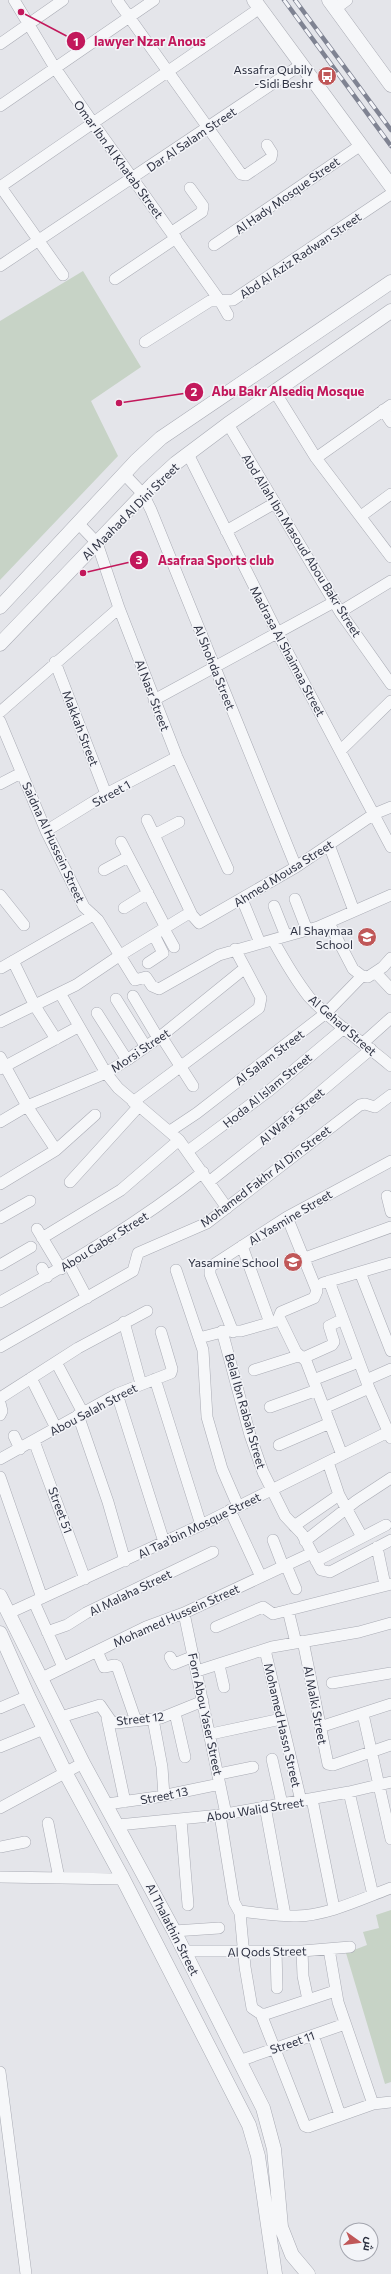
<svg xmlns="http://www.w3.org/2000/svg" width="391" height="2274" font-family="Commissioner,Cairo,sans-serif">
<rect width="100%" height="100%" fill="#e4e5ea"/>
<path fill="#c7d3c6" d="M 83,271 L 141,367 L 91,401 L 118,456 L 0,580 L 0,321 Z
M 391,1910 L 391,2082 L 385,2084 L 346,1953 L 367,1945 L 363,1932 L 379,1928 L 376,1915 Z"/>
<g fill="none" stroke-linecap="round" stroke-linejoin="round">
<defs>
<path id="minor" d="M 14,0 L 55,68 L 93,123 L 220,301 L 228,315
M 117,0 L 241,174 L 246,175 L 271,158 L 272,153 L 267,145
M 335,9 L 347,0
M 0,44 L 63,0
M 0,106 L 154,0
M 0,186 L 63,275
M 0,187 L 260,8
M 172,232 L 202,212 L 203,206 L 190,188
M 214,245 L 361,145
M 0,266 L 302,64
M 115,279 L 176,238
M 145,342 L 210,301 L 233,300 L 391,194
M 275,392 L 316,458 L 391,557
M 383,410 L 391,422
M 228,424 L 340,612 L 391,684
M 188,454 L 277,632 L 391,847
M 316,458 L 391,405
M 124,474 L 143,494 L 151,510 L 296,867
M 361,516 L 391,494
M 78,523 L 97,543 L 119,608 L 177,757 L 228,869
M 226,531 L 275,503
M 340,612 L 391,581
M 55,662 L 106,794
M 154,700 L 334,602
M 0,712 L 119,608
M 0,721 L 46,831 L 84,907 L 98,920 L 135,980 L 146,977 L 152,986 L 159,989 L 219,955 L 318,927 L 391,895
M 341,750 L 391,701
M 0,784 L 21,773
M 147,820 L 192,915 L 199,923 L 296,867 L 374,814 L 391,807
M 46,831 L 106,794 L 177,757
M 154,835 L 179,822
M 121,842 L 166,928
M 329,845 L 354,911
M 104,870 L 128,857
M 0,895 L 24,925
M 242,899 L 260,943
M 295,899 L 307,930
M 274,906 L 286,936
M 124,908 L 148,893
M 329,923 L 353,969 L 362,976 L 368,977 L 383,967 L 391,958
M 164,929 L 174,947
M 273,940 C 284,960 295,979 309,997 C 333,1023 364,1043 391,1066
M 13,961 L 35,1006 L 56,1039
M 148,963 L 163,953 L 154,935
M 1,968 L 93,915
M 376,973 L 391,989
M 60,993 L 106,1073 L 118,1088 L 179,1140 L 227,1208
M 133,996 L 158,1038
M 116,999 L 146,1047
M 97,1013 L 127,1060
M 0,1022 L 76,985 L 119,956 L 186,915 L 192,915
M 161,1036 L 193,1086
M 363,1043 L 391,1018
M 0,1057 L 27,1106 L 56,1150
M 0,1069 L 78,1027
M 133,1102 L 259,1008 L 261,998 L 235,949
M 0,1122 L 27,1106 L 106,1073 L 127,1060 L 161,1036 L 245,968
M 170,1131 L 197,1113 L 326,1013 L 362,976
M 188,1151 L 270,1090 L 344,1028
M 210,1181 L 292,1116 L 371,1049
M 70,1182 L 139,1106
M 0,1184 L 56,1150 L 95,1115
M 387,1196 L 391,1212
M 287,1217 L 317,1291 L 314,1298 L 281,1312 L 279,1317 L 296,1352 L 306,1361 L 342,1455
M 0,1218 L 30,1201
M 37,1229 L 61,1269
M 42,1238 L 121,1190 L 179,1140
M 242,1246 L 270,1323
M 305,1258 L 391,1227
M 69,1264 L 87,1298
M 0,1265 L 31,1247
M 42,1268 L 47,1277
M 176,1270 L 203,1350 L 207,1417 L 222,1469 L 238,1506
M 360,1272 L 391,1351
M 329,1281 L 369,1388 L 391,1438
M 323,1283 L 391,1263
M 0,1302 C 71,1263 140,1222 203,1172
M 124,1322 L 141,1384
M 222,1331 L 250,1435 L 263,1472 L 285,1516 L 302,1534 L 321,1570 L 330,1572 L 391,1540
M 233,1332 L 210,1274 L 210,1267 L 287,1217 L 391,1161
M 199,1338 L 226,1331 L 241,1331 L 280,1320
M 0,1347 L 133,1271 L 138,1253 L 207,1223 L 360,1105 L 365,1104 L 375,1107 L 391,1095
M 303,1358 L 332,1345 L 334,1342 L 329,1326 L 343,1319
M 56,1362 L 83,1413
M 254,1370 L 298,1356
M 31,1378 L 56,1428
M 155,1379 L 201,1525
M 313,1380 L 359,1362
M 366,1380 L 391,1369
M 117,1394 L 164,1542
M 0,1398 L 78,1348 L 147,1311
M 0,1403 L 2,1411 L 0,1415
M 270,1407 L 317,1390
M 324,1408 L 369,1388
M 78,1415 L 108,1502 L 125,1561
M 14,1436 L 20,1449
M 34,1441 L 85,1579
M 279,1445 L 330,1423
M 0,1459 L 117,1394 L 171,1373 L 172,1369 L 161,1332
M 328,1462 L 339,1495 L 362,1537
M 0,1477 L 42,1598
M 230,1510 L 261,1577
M 294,1526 L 339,1495
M 273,1540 L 283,1566
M 305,1541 L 356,1501 L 391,1478
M 377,1547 L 385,1585
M 316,1561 L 386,1525
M 286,1565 L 296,1589
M 34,1602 L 63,1667
M 288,1610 L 296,1643
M 9,1613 L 201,1525 L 388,1432
M 184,1613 L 226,1814
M 216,1627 L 263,1607 L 273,1614 L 391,1584
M 47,1632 L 67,1625 L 86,1613 L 213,1552
M 303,1641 L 328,1764 L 333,1765 L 391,1745
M 265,1650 L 301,1801
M 97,1651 L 104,1667 L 115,1665 L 117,1666 L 136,1721
M 170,1657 L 174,1664 L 194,1656
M 219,1665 L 224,1687
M 197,1671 L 272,1647 L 359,1632 L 391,1623
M 42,1678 L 146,1627 L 184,1613 L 312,1553
M 332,1683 L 391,1673
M 0,1708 L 28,1696
M 175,1713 L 185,1757
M 363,1714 L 391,1839
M 61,1717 L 100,1705 L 111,1721 L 116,1723 L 161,1718 L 203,1701
M 107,1718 L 125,1802
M 153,1719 L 162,1767 L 164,1796
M 320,1727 L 391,1704
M 211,1734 L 281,1719
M 0,1747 L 44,1729
M 272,1759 L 282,1804
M 219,1774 L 253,1767
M 349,1792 L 373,1895
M 312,1799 L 334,1908
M 107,1804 L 157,1797 L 220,1784
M 265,1806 L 285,1915
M 0,1808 L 83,1763
M 220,1815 L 234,1902 L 240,1913 L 245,1967 L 252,2008 L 261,2014 L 266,2014 L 335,1991
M 181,1820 L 188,1905
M 48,1823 L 59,1878
M 118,1825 L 220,1815 L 349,1792 L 391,1782
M 0,1847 L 25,1842
M 0,1877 L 123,1879
M 239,1911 C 258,1913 278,1916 297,1916 C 329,1915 361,1899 391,1888
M 174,1931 L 219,1928
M 329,1949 L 338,2002 L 373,2104
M 184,1951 L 302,1951 L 350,1947
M 276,1951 L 277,1988
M 302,1951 L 303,1976 L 308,2000
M 261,2014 L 305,2126 L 308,2127 L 373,2104 L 391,2102
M 313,2035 L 340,2115
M 239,2061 L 345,2024
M 0,2072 L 26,2274"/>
<path id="tertiary" d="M 254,0 L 391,186
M 329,0 L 391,85
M 0,607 L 136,461 L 161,438 L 391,282
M 0,644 L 153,484 L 176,463 L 228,424 L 391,311
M 0,1596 L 83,1763 L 174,1931 L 263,2108 L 274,2149 L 281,2227 L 292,2255 L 308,2274
M 0,1633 L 28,1696 L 65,1772 L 121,1875 L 249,2125 L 258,2156 L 275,2274"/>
</defs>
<use href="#minor" stroke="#a9abb4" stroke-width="12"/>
<use href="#tertiary" stroke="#a9abb4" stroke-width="15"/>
<use href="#minor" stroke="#f6f7f9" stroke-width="11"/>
<use href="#tertiary" stroke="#f6f7f9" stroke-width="14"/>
<defs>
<path id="rail" d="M 284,0 L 391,146
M 295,0 L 391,130"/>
</defs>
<use href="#rail" stroke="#7f8392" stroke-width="4.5"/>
<use href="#rail" stroke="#f3f4f8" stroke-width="3" stroke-dasharray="9" stroke-linecap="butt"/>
</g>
<defs>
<symbol id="bus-disc" viewBox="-11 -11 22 22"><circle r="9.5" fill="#c05758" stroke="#f3f4f8"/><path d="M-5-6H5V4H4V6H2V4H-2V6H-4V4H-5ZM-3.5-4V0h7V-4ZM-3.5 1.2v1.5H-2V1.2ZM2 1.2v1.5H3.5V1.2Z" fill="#fff"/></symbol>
<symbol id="school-disc" viewBox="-11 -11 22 22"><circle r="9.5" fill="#c05758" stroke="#f3f4f8"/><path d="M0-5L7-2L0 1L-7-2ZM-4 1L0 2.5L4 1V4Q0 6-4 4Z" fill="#fff"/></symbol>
</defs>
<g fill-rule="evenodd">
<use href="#bus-disc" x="316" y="65" width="22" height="22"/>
<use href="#school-disc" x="356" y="926" width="22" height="22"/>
<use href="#school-disc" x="282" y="1251" width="22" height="22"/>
</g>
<g text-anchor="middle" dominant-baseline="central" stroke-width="3" stroke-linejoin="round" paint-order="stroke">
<g font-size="12" fill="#2d3141" stroke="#f3f4f8" text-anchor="end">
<text x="313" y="69">Assafra Qubily<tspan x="313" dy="14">-Sidi Beshr</tspan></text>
<text x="353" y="930">Al Shaymaa<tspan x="353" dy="14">School</tspan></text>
<text x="279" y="1262">Yasamine School</text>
</g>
<g font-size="12" fill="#2d3141" stroke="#f3f4f8">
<text transform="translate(191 139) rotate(-34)">Dar Al Salam Street</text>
<text transform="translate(119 159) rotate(54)">Omar Ibn Al Khatab Street</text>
<text transform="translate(287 195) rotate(-35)">Al Hady Mosque Street</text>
<text transform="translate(300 255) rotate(-34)">Abd Al Aziz Radwan Street</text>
<text transform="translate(130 511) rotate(-45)">Al Maahad Al Dini Street</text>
<text transform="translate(302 545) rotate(58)">Abd Allah Ibn Masoud Abou Bakr Street</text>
<text transform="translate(288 651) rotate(62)">Madrasa Al Shaimaa Street</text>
<text transform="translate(215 667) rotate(68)">Al Shohda Street</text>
<text transform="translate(153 695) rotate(69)">Al Nasr Street</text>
<text transform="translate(81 728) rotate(69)">Makkah Street</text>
<text transform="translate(111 793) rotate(-29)">Street 1</text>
<text transform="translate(54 842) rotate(65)">Saidna Al Hussein Street</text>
<text transform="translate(283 873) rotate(-32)">Ahmed Mousa Street</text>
<text transform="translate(343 1025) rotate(41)">Al Gehad Street</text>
<text transform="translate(140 1050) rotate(-34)">Morsi Street</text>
<text transform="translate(269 1057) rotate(-37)">Al Salam Street</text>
<text transform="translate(267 1090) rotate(-39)">Hoda Al Islam Street</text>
<text transform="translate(291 1116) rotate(-40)">Al Wafa' Street</text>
<text transform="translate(265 1176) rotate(-37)">Mohamed Fakhr Al Din Street</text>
<text transform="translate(290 1217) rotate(-31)">Al Yasmine Street</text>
<text transform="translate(104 1241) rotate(-32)">Abou Gaber Street</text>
<text transform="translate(93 1409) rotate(-28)">Abou Salah Street</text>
<text transform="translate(246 1411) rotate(74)">Belal Ibn Rabah Street</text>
<text transform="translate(61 1510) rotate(70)">Street 51</text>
<text transform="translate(199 1525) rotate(-26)">Al Taa'bin Mosque Street</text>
<text transform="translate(130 1592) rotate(-26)">Al Malaha Street</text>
<text transform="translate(176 1615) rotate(-24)">Mohamed Hussein Street</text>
<text transform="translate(316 1705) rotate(79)">Al Malki Street</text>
<text transform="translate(206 1714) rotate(78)">Forn Abou Yaser Street</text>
<text transform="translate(140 1718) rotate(-6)">Street 12</text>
<text transform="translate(283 1725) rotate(77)">Mohamed Hassn Street</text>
<text transform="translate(164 1795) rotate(-11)">Street 13</text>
<text transform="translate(255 1809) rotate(-9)">Abou Walid Street</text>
<text transform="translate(173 1929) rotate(63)">Al Thalathin Street</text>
<text transform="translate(267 1951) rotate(-1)">Al Qods Street</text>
<text transform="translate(292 2042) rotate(-19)">Street 11</text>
</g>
</g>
<path fill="none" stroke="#c2185b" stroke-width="1.5" d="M21 12L76 41M119 403L194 392M83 573L139 560"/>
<g fill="#c2185b" stroke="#f3f4f8" stroke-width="1.5">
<circle cx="21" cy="12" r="4"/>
<circle cx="119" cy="403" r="4"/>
<circle cx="83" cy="573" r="4"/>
<circle cx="76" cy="41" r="10"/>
<circle cx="194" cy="392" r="10"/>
<circle cx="139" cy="560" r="10"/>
</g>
<g font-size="12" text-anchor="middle" font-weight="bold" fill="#fff">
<text x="76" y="46">1</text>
<text x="194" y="396">2</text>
<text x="139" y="564">3</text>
</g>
<g font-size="13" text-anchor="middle" font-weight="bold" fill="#c2185b" stroke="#f3f4f8" stroke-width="3" stroke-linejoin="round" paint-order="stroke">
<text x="150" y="46">lawyer Nzar Anous</text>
<text x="288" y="396">Abu Bakr Alsediq Mosque</text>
<text x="216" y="565">Asafraa Sports club</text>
</g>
<g transform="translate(359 2242) rotate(104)"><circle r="19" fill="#f3f4f8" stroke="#a4a6af"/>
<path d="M0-3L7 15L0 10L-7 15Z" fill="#c05758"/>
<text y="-6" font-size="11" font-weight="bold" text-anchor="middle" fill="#2d3141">ش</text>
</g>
</svg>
